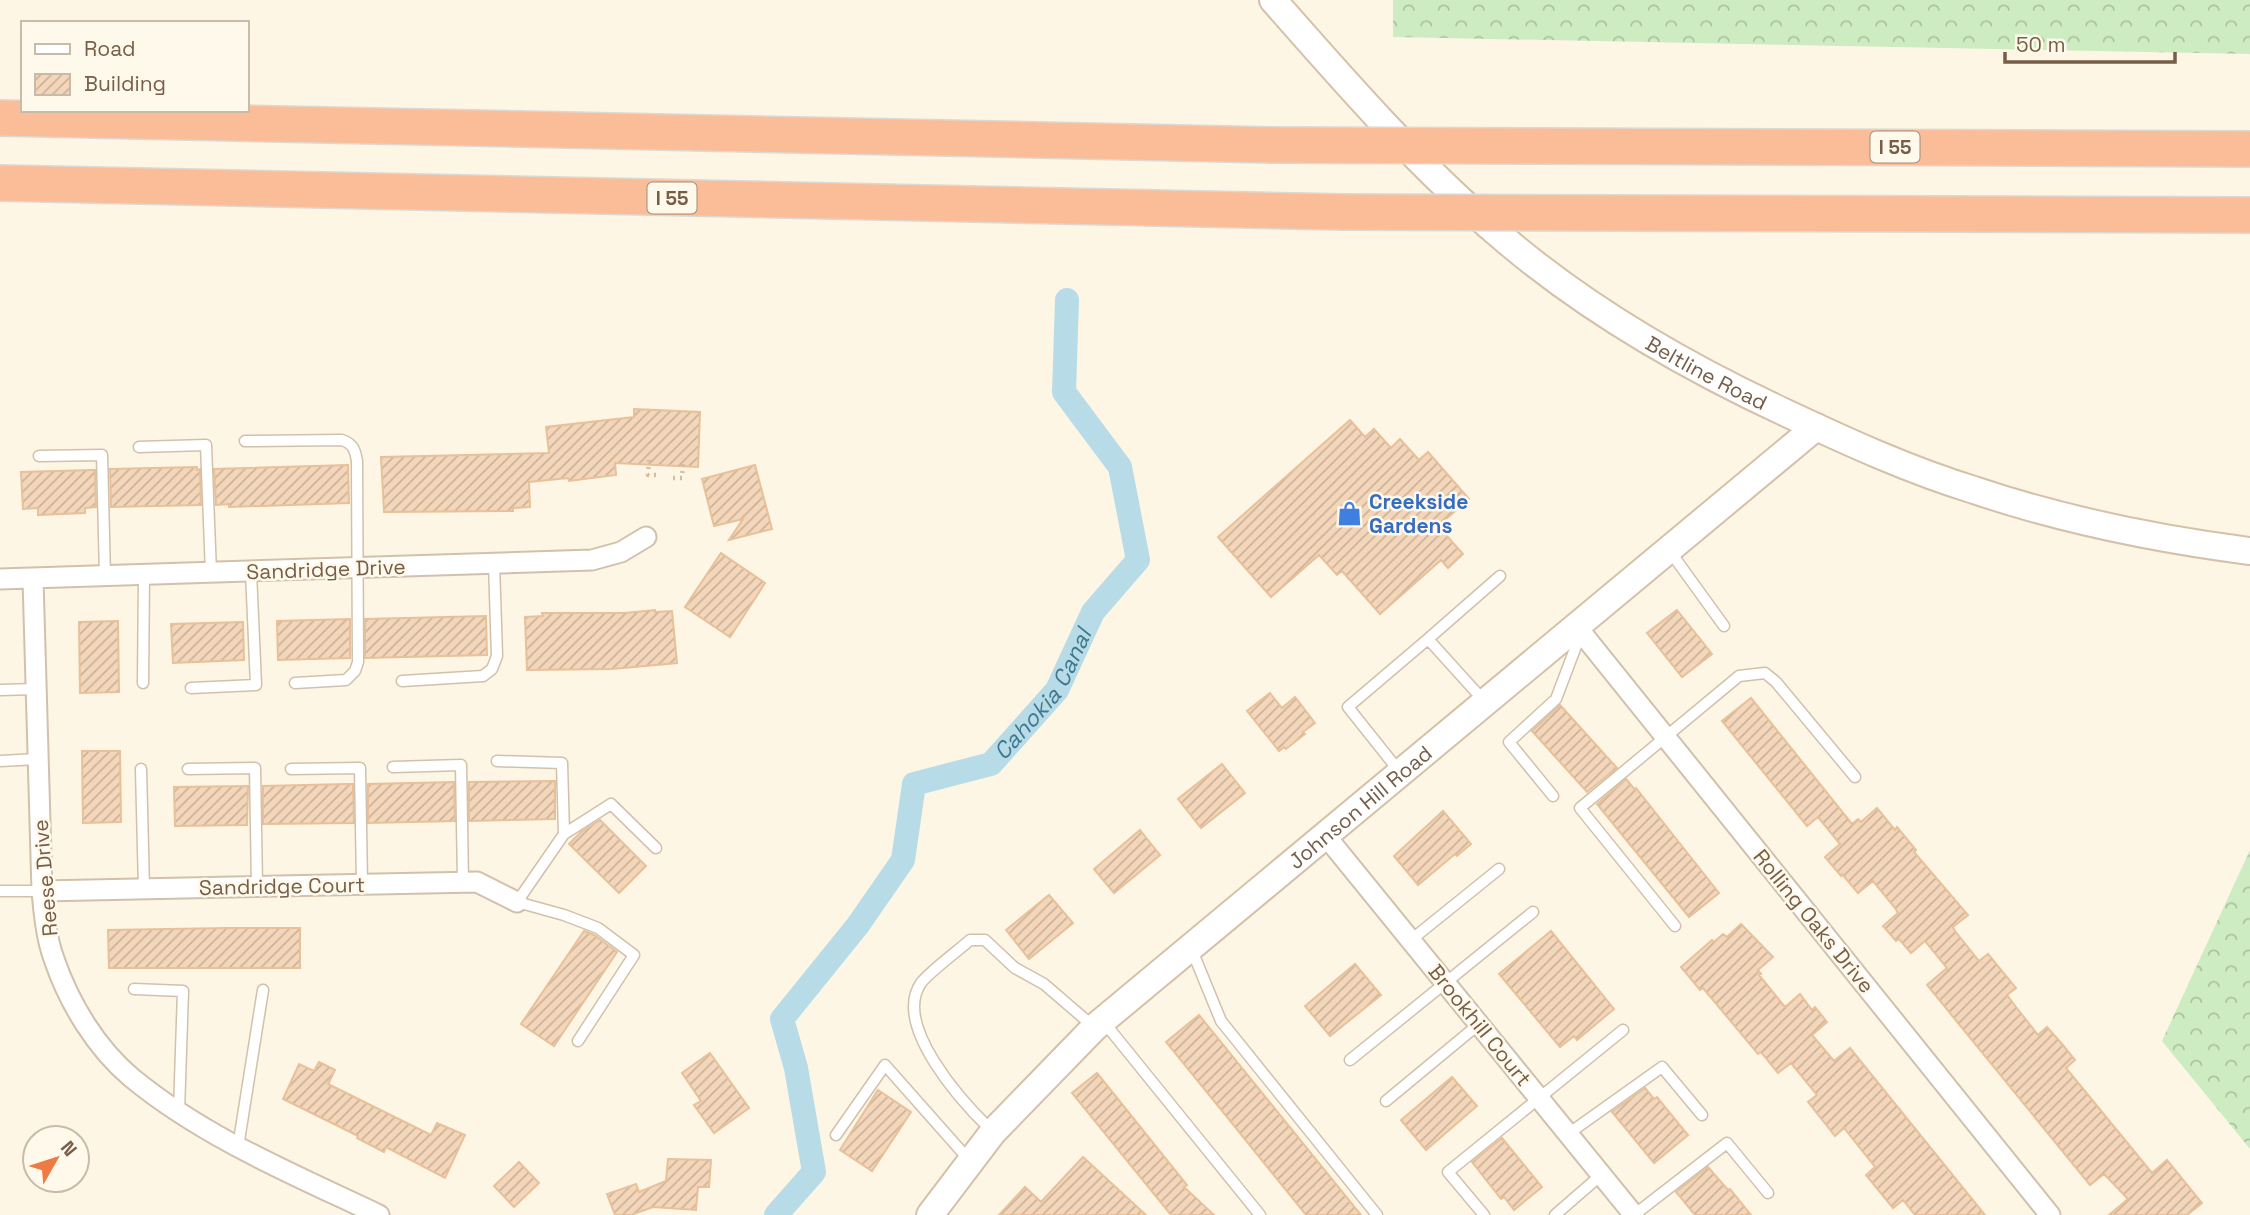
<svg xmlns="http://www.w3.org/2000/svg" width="2250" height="1215" font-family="'Space Grotesk',sans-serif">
<defs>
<pattern id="forest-crowns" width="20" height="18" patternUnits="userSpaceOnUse" patternTransform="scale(1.75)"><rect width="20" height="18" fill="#ceecc1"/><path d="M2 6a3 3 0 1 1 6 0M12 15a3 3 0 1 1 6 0" fill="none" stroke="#acc29f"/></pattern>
<pattern id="building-hatch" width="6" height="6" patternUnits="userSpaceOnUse" patternTransform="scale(1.75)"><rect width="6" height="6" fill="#f4d7ba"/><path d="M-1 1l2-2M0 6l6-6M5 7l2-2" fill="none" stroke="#cab299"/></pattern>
</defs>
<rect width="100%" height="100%" fill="#fdf6e4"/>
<path fill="url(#forest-crowns)" d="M 1393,0 L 2250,0 L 2250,54 L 1393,37 Z
M 2250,850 L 2250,1149 L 2162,1041 Z"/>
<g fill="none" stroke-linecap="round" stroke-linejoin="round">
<path stroke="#b7dce8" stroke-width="24" id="s1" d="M 776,1215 L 814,1172 L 796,1068 L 782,1019 L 858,925 L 903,860 L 914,784 L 991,764 L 1057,690 L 1093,612 L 1138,560 L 1120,467 L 1064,392 L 1067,300"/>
</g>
<path fill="url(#building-hatch)" stroke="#e8c09a" stroke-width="2" d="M 634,409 L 700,412 L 698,467 L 615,463 L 616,475 L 569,481 L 568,478 L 529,482 L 530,507 L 513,508 L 513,511 L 384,512 L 381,457 L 549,453 L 546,427 L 634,417 Z
M 1350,420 L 1365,437 L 1374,429 L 1391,448 L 1400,439 L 1419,460 L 1428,452 L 1469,499 L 1438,526 L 1463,554 L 1448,568 L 1441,560 L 1380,614 L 1342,571 L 1337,575 L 1319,555 L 1271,597 L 1218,537 Z
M 348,465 L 349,503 L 229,507 L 229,504 L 216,505 L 214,469 Z
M 755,465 L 772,529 L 729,540 L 743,519 L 714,526 L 702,479 Z
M 197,467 L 197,470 L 200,469 L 201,505 L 111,507 L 110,469 Z
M 93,470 L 95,470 L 96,507 L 85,508 L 85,513 L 38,515 L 38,508 L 23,509 L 21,472 Z
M 721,553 L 765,583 L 730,637 L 685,607 Z
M 655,610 L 655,612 L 672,611 L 677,663 L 612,669 L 527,670 L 525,617 L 543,616 L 542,613 L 624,613 Z
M 1677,610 L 1712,654 L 1682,677 L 1647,633 Z
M 486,616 L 487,655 L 365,658 L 365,619 Z
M 350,619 L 350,658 L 278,660 L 277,621 Z
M 118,621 L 119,692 L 80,693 L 79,622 Z
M 243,622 L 244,660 L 173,663 L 171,624 Z
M 1270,693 L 1282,708 L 1295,697 L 1315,723 L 1303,732 L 1305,734 L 1286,749 L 1284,747 L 1279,751 L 1247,711 Z
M 1751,698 L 1852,824 L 1858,819 L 1861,822 L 1877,808 L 1895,830 L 1897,827 L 1916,850 L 1914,852 L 1968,915 L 1953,927 L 1955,931 L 1979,961 L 1988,954 L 2016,988 L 2007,995 L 2016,1007 L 2038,1035 L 2047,1027 L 2062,1044 L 2075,1060 L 2066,1068 L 2152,1173 L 2167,1160 L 2202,1203 L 2187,1215 L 2109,1215 L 2128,1199 L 2104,1174 L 2090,1185 L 1927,985 L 1947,968 L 1925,941 L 1911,953 L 1899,939 L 1896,941 L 1883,926 L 1898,913 L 1895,908 L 1873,881 L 1858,893 L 1842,874 L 1841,876 L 1825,857 L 1840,844 L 1818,817 L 1807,826 L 1722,721 Z
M 1560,705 L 1617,768 L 1587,792 L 1532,731 Z
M 82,751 L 120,751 L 121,822 L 83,823 Z
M 1222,764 L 1245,793 L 1201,828 L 1178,799 Z
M 1626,779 L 1635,790 L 1636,788 L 1719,893 L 1689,917 L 1597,804 Z
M 555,781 L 555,819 L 469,821 L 469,782 Z
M 454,782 L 455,821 L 368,823 L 368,784 Z
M 348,784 L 353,784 L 354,823 L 263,824 L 263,786 Z
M 248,786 L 247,825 L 175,826 L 174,787 Z
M 1443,811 L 1471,844 L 1457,856 L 1455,854 L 1418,885 L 1394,856 Z
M 600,820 L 646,866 L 619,893 L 569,844 L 581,832 Z
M 1140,830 L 1160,855 L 1114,893 L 1094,869 Z
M 1049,895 L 1073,923 L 1029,959 L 1006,930 Z
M 1741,924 L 1773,957 L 1758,970 L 1761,974 L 1759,975 L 1785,1007 L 1800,994 L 1812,1010 L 1815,1007 L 1827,1022 L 1812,1035 L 1834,1061 L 1850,1048 L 1985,1215 L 1915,1215 L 1903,1200 L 1893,1208 L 1866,1175 L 1875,1167 L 1844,1128 L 1835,1136 L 1808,1102 L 1817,1095 L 1791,1063 L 1778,1073 L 1761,1052 L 1758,1054 L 1703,988 L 1700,990 L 1681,967 L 1712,940 L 1714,942 L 1723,934 L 1727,937 Z
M 229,928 L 300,928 L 300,968 L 109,968 L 108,930 Z
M 584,931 L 594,935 L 617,952 L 554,1046 L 521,1024 Z
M 1551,931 L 1614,1009 L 1577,1040 L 1574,1036 L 1560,1047 L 1499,974 Z
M 1355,964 L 1381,995 L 1330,1036 L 1305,1006 Z
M 1199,1015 L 1361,1215 L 1306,1215 L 1227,1117 L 1166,1042 Z
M 710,1053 L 749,1108 L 714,1133 L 694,1105 L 701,1101 L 682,1073 Z
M 319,1062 L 335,1070 L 328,1084 L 431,1135 L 437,1123 L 465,1135 L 445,1178 L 386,1147 L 384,1152 L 357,1138 L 358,1136 L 338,1126 L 283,1099 L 299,1064 L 314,1071 Z
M 1097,1073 L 1187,1185 L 1184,1187 L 1214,1215 L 1171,1215 L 1072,1093 Z
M 1452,1077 L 1477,1106 L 1426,1150 L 1401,1120 Z
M 1645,1088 L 1654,1099 L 1657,1097 L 1688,1135 L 1654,1163 L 1612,1112 Z
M 878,1090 L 911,1112 L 872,1171 L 840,1150 Z
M 1502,1138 L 1542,1187 L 1514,1210 L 1504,1197 L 1501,1199 L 1472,1162 Z
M 1083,1157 L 1146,1215 L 999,1215 L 1025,1187 L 1041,1202 Z
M 668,1159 L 711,1160 L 709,1187 L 698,1187 L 696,1210 L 653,1207 L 631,1215 L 615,1215 L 607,1194 L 636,1184 L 639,1192 L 666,1181 Z
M 519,1162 L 539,1183 L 514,1207 L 494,1186 Z
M 1708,1167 L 1728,1190 L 1730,1189 L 1751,1215 L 1695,1215 L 1676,1192 Z"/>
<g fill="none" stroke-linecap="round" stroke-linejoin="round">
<defs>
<path id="lane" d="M 245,441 L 342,440 C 353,444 355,449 357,461 L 358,662 L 355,671 L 346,680 L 295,683
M 139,447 L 206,445 L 211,573
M 39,456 L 102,455 L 105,576
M 1669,550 L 1724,626
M 1428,639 L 1500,576
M 402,681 L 483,676 L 492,669 L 497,656 L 494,564
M 143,683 L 144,575
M 191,688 L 256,685 L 251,572
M 0,690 L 36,689
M 0,761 L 38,759
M 497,761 L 562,763 L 564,834 L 517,902 L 564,915 L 598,928 L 634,955 L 578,1041
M 393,767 L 461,765 L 463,882
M 141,769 L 144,889
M 188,769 L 255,768 L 257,886
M 291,769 L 360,768 L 362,884
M 1399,771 L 1348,707 L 1428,639 L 1485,702
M 1553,796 L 1509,742 L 1556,699 L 1581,633
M 564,834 L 611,804 L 656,848
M 0,891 L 42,891
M 1675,926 L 1580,808 L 1739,676 L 1765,673 L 1776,682 L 1855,777
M 1411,940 L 1499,869
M 1191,948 L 1221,1021 L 1377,1215
M 134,989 L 183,991 L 179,1111
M 1103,1021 L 1260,1215
M 1350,1060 L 1533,912
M 1386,1101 L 1479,1024
M 991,1130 C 962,1102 892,1025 921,983 C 929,972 959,950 970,940 L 985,940 L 1015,968 L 1044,984 L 1094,1027
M 1568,1134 L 1662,1067 L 1702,1115
M 836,1135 L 885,1065 L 970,1161
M 238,1147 L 263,990
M 1484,1215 L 1448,1172 L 1623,1030
M 1555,1215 L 1601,1175
M 1634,1215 L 1727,1143 L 1768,1193"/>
<path id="street" d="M 0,579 L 592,560 L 621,552 L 646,537
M 33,579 L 42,891 C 44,913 46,937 54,959 C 69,1003 96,1048 132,1078 C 205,1138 295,1175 379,1215
M 1577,627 L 2050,1215
M 1325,835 L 1634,1215
M 42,891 L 477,882 L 517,902"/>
<g id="secondary">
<path id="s2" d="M 1273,0 C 1346,83 1418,166 1502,237 C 1587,310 1685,366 1786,413 C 1848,442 1909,470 1974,490 C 2063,520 2156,539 2250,551"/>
<path id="s3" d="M 930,1215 L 993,1132 L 1095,1027 L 1816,427"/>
</g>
<path id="highway" d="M 0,118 L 1273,145
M 1540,146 L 2250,149
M 0,183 L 1344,212
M 1613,213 L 2250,215"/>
</defs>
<use href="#lane" stroke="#d1c1ac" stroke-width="13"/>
<use href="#street" stroke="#d1c1ac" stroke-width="23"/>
<use href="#secondary" stroke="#d5c1aa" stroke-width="30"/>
<use href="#highway" stroke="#ded8d3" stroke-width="38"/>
<path stroke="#d9bb9d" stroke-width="4.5" stroke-dasharray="2 5" stroke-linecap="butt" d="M 649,460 L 648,475 L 660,475
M 673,478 L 682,478 L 683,462"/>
<use href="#lane" stroke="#fff" stroke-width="10"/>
<use href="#street" stroke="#fff" stroke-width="19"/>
<use href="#secondary" stroke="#fff" stroke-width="26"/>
<use href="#highway" stroke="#fbbc98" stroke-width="35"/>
<defs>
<path id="highway-bridge" d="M 1273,145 L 1540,146
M 1344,212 L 1613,213"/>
</defs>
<use href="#highway-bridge" stroke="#ded8d3" stroke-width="38" stroke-linecap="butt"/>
<use href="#highway-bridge" stroke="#fbbc98" stroke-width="35"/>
</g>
<defs>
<symbol id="shop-bare" viewBox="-9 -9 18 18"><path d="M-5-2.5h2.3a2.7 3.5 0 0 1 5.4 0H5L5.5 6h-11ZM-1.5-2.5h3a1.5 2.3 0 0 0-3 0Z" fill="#3f7fe0" stroke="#fff9eb" stroke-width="2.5" paint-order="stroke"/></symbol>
</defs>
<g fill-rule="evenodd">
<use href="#shop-bare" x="1332" y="496" width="35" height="35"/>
</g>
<g text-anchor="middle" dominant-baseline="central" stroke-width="5" stroke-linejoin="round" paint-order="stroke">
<g fill="#fff9eb" stroke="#a08c79" stroke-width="2">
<rect x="1870.5" y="131.5" width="49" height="31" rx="5"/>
<rect x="647.5" y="182.5" width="49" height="31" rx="5"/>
</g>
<g font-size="19" font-weight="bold" fill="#775e48">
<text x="1895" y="147">I 55</text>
<text x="672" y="198">I 55</text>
</g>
<g font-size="21" fill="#775e48" stroke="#fff9eb">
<text stroke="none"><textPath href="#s2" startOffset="576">Beltline Road</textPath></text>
<text transform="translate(326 569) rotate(-2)">Sandridge Drive</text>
<text stroke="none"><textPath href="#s3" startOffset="595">Johnson Hill Road</textPath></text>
<text transform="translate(45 878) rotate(-95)">Reese Drive</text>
<text transform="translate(282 886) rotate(-1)">Sandridge Court</text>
<text transform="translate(1814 921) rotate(51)">Rolling Oaks Drive</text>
<text transform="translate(1480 1025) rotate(51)">Brookhill Court</text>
</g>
<g font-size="21" font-weight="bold" fill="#366cbe" stroke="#fff9eb" text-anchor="start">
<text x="1369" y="501">Creekside<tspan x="1369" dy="24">Gardens</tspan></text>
</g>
<g font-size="23" font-style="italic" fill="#41778c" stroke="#fff9eb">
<text stroke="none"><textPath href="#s1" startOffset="658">Cahokia Canal</textPath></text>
</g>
</g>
<rect x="21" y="21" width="228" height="91" fill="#fff9eb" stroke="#c9bbaa" stroke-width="2"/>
<rect x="35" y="44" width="35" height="10" fill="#ffffff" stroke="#c9bbaa" stroke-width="2"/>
<text x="84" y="56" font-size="21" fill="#775e48">Road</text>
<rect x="35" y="74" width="35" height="21" fill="url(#building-hatch)" stroke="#c9bbaa" stroke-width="2"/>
<text x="84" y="91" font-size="21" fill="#775e48">Building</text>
<g transform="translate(56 1159) rotate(51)"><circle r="33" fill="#fff9eb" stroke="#c9bbaa" stroke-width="2"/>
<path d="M0-5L12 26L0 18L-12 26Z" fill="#ed7b43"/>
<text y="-10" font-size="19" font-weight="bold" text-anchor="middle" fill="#775e48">N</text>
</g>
<path d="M2005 52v10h170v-10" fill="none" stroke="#775e48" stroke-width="3.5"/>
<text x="2016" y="52" font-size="21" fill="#775e48" stroke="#fff9eb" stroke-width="5" paint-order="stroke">50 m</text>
</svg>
